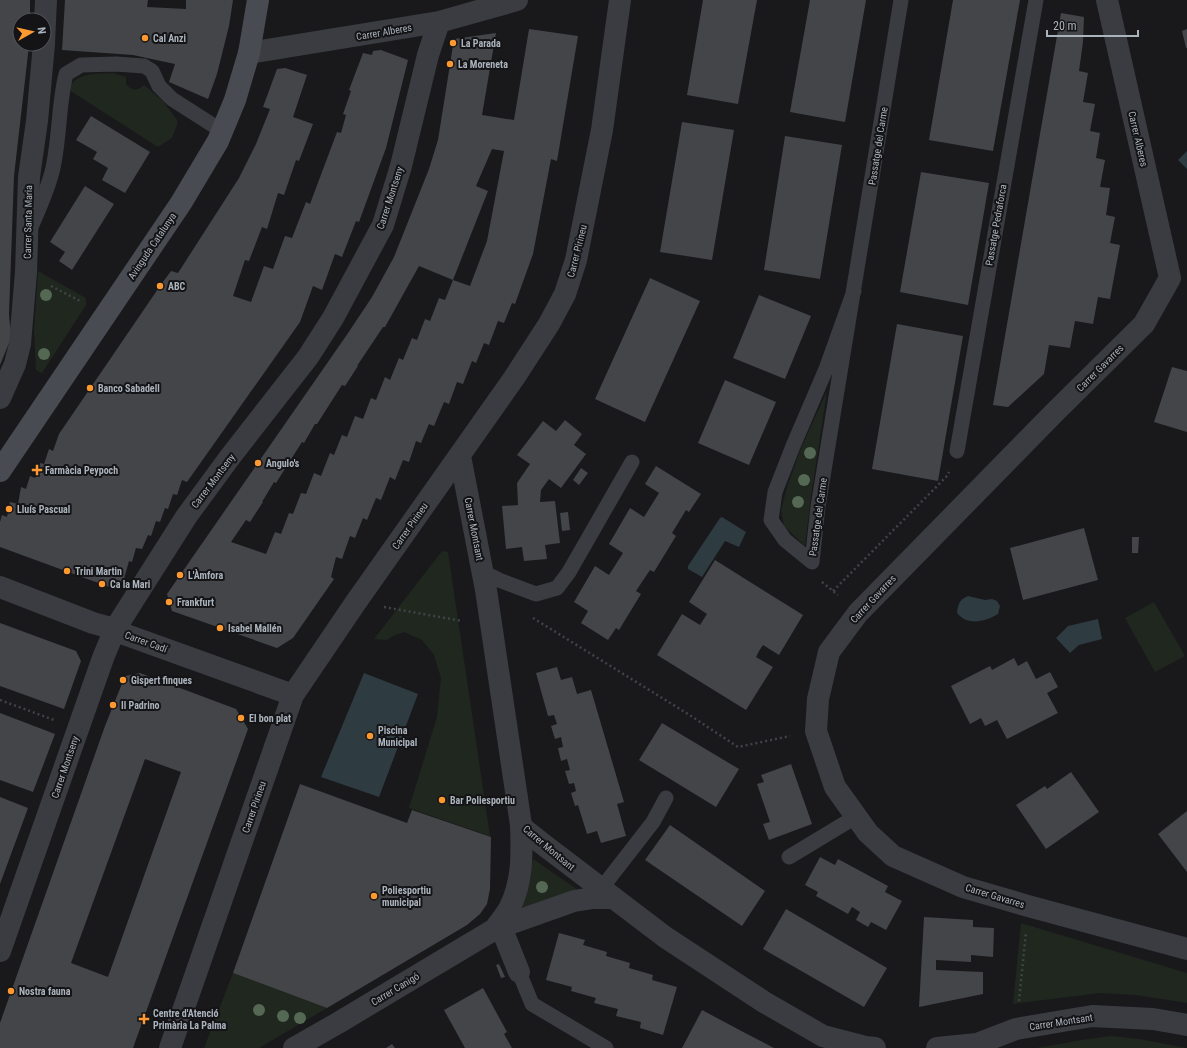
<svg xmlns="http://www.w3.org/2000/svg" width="1187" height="1048" font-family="'Roboto Condensed',sans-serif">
<rect width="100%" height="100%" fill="#19191c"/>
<path fill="#1f271f" d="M 113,73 L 126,77 L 126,84 C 131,91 138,91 144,85 L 163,101 L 177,120 L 177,125 L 172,138 L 158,147 L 69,90 C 74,72 97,74 113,73 Z
M 38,271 L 86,298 L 86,305 L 42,373 L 36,370 L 34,330 Z
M 827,391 L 811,497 L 805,546 L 784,526 L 781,510 L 787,487 L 801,448 Z
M 442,551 L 448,552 L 490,836 L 409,808 L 437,717 L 441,678 L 434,655 L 422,640 L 404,632 L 393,636 L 387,640 L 374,639 Z
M 1154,602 L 1185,656 L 1155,672 L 1125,618 Z
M 533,859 L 578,890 L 518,911 L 529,880 Z
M 1021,923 L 1187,973 L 1187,1003 L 1136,995 L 1100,993 L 1013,1004 Z
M 233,973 L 327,1008 L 259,1048 L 204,1048 Z
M 1111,1036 L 1139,1039 L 1187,1048 L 1036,1048 L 1088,1039 Z"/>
<path fill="#2e3b41" d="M 1187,151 L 1187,169 L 1178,160 Z
M 722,517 L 746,532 L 739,547 L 725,541 L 702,577 L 688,569 L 688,566 L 720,518 Z
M 968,596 L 985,600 L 992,599 L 997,601 L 1000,606 L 998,614 C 985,622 967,626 957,613 C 958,604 959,600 968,596 Z
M 1098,619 L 1102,639 L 1079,645 L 1070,653 L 1056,638 L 1068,626 Z
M 364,673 L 418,694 L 379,797 L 321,777 Z"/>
<path fill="#434549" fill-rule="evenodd" d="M 0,0 L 30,0 L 30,20 L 20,20 L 20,44 L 29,44 L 28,54 L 14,176 L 9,314 L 11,338 L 0,365 Z
M 65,0 L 148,0 L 147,7 L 186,9 L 186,0 L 233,0 L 229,26 L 217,74 L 208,99 L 169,82 L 175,64 L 133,55 L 62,50 Z
M 703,0 L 757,0 L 738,104 L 687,95 Z
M 810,0 L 866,0 L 845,122 L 790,112 Z
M 953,0 L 1020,0 L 993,151 L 929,140 Z
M 1061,13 L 1084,17 L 1083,42 L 1079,71 L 1088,73 L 1083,102 L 1095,104 L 1090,131 L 1100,133 L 1096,158 L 1105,160 L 1100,187 L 1110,188 L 1106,215 L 1115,217 L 1110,243 L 1120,245 L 1110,299 L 1098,297 L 1093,324 L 1075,321 L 1070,348 L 1049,345 L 1044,374 L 1008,407 L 993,405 Z
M 529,29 L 578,36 L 557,161 L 551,159 L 533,254 L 515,304 L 512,303 L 504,323 L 498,321 L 489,345 L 484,343 L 476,363 L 472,361 L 463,384 L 457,382 L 449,404 L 444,402 L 434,426 L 429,424 L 421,443 L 416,441 L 409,462 L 403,460 L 395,480 L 390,477 L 381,500 L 376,498 L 367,520 L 363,518 L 355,538 L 350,536 L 342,559 L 336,557 L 331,577 L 334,579 L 293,638 L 277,648 L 172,611 L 167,594 L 346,336 L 372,297 L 394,257 L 429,169 L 438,140 L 454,39 L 496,33 L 482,115 L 514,120 ZM 492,149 L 504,151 L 487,241 L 470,286 L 453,280 L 445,300 L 439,298 L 430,321 L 425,319 L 417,340 L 412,338 L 403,360 L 399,358 L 390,380 L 385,377 L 376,400 L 371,398 L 363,419 L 355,416 L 347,437 L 342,435 L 334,455 L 330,453 L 321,476 L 314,473 L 306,494 L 301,493 L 293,514 L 289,513 L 281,534 L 275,532 L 266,554 L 231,542 L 246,520 L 250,522 L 263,502 L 262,502 L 274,482 L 276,483 L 302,442 L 304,443 L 315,424 L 317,424 L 342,385 L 345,386 L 358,366 L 357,366 L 383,327 L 385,327 L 419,266 L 453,280 L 488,191 L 476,186 Z
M 1187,29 L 1187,48 L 1186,48 L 1182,31 Z
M 381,50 L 408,60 L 386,148 L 359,222 L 356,221 L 342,257 L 335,254 L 322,290 L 313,286 L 300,322 L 187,482 L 182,480 L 177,495 L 173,494 L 168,509 L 165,508 L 160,522 L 156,521 L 151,536 L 148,535 L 142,549 L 136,548 L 132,562 L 129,561 L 122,586 L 112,588 L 0,547 L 0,522 L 2,515 L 7,517 L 10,502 L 18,504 L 21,487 L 26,489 L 30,476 L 35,478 L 40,463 L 44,464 L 49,449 L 53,451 L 59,434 L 160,286 L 171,271 L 178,273 L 239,178 L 256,144 L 270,109 L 263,107 L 277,69 L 285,68 L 307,75 L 293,117 L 313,124 L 299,161 L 296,160 L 284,195 L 278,193 L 267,229 L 262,227 L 249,261 L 245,260 L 233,296 L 251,302 L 264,266 L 273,269 L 285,236 L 292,238 L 306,202 L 310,204 L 337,132 L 341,133 L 346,115 L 343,114 L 351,91 L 349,90 L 363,53 L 372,55 L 373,51 Z
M 91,116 L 150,152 L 125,193 L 102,180 L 108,168 L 93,159 L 97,152 L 76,140 Z
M 682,122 L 734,130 L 712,260 L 660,252 Z
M 785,136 L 842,145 L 820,279 L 764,270 Z
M 921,172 L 989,183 L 968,305 L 900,292 Z
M 85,186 L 114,204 L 72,270 L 59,261 L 65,252 L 50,242 Z
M 650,278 L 700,301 L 645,422 L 595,399 Z
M 759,295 L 811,316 L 785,379 L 733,358 Z
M 897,324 L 963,336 L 938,481 L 872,469 Z
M 1172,367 L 1187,371 L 1187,432 L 1154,422 Z
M 725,380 L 776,402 L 749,465 L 698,443 Z
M 565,420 L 582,434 L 574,445 L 586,454 L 561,488 L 549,479 L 541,490 L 540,502 L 555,501 L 560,543 L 545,545 L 547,559 L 524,561 L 522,547 L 506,549 L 502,506 L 518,505 L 517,483 L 530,464 L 517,455 L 543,421 L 556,431 Z
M 656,466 L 701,494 L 689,512 L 686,510 L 672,533 L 676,536 L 654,572 L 650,570 L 636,591 L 641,594 L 619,630 L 616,628 L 608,640 L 581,623 L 588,611 L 574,602 L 595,566 L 609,575 L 623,553 L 609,544 L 630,508 L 644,517 L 659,493 L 645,484 Z
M 581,468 L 588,473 L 579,485 L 573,480 Z
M 568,512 L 570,530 L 562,531 L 560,513 Z
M 1084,528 L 1098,580 L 1023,600 L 1010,548 Z
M 1132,537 L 1139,537 L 1138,553 L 1132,553 Z
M 715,560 L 803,615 L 779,655 L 763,645 L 759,651 L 756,657 L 773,667 L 746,710 L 657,655 L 682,614 L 700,625 L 707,614 L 689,602 Z
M 0,623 L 76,651 L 81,661 L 64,709 L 0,686 Z
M 1014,658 L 1018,666 L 1027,661 L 1036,679 L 1050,672 L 1058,687 L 1047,693 L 1058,713 L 1007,739 L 997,720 L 985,726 L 981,718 L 970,724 L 951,686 L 990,666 L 992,670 Z
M 557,667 L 561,680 L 572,677 L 577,694 L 591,690 L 624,802 L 617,804 L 626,836 L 601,843 L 597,831 L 587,834 L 578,805 L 575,806 L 571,793 L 576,791 L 574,783 L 569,784 L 565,771 L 570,770 L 567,759 L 561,761 L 558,748 L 563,747 L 561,737 L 555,739 L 551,726 L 557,724 L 554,715 L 548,716 L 536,673 Z
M 140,673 L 236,709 L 248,729 L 133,1048 L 0,1048 L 0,1023 L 105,726 L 125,676 ZM 145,759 L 181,772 L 108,977 L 71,963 Z
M 0,713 L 55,734 L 33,792 L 0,780 Z
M 662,723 L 739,769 L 716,807 L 639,760 Z
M 791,764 L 812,824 L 769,840 L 763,824 L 770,822 L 757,784 L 764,782 L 761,775 Z
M 1071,772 L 1099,812 L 1046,849 L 1016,805 L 1045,786 L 1047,789 Z
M 300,784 L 407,823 L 412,810 L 491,837 L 490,889 L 487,904 L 480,914 L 467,925 L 327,1008 L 233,973 Z
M 0,797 L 28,808 L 0,884 Z
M 1187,811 L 1187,872 L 1158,834 Z
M 670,825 L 765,891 L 742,926 L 645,860 Z
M 820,857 L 835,865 L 838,859 L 888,886 L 885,892 L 902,901 L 886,930 L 871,922 L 868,927 L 856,920 L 860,912 L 852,907 L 848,914 L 816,896 L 818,892 L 805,885 Z
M 786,909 L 887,968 L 864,1007 L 763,949 Z
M 924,917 L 973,920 L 973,927 L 994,928 L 993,957 L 971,955 L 971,962 L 936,960 L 936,970 L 983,972 L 983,994 L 919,1007 Z
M 559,933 L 585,940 L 583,945 L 607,952 L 606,956 L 630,963 L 629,968 L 653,975 L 652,980 L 677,987 L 663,1035 L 640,1028 L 641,1022 L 616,1016 L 618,1009 L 594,1003 L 596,998 L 571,991 L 572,987 L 546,980 Z
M 499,964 L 505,977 L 501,978 L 496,965 Z
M 483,988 L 507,1032 L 504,1034 L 512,1048 L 465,1048 L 444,1010 Z
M 702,1010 L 747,1034 L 774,1048 L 682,1048 Z
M 392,1044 L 395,1048 L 386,1048 Z"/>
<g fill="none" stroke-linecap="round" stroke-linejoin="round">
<path stroke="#404348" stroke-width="2.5" stroke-dasharray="2 3" stroke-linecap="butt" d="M 51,286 L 82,302
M 822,582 L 838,595
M 833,591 L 948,475 L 949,472
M 384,607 L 462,621
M 533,618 L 688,714 L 738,747 L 790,736
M 0,700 L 54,720
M 1019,1001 L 1026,932"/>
<path stroke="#3a3c41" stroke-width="15" d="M 31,227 C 39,209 47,191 52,172 C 60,140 58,106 66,74 L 81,65 L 116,64 L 144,66 L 152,71 L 159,86 L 172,99 L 222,131
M 854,291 L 826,369 L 793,446 L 775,492 L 771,520 L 785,540 L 812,562 L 818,507 L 901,0
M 957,451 L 1036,0
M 483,572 L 499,580 L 536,594 L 557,588 L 569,572 L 632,462
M 789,857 L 857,816
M 601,889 L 653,822 L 666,798
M 519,972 L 532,1004 L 606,1048"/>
<path stroke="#3a3c41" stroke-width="22" d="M 1107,0 L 1170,278
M 44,43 L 46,0
M 249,53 L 439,22 L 517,0
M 1170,278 L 1144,324 L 1054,413 L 858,613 L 829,652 L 818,699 L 816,731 L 835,787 L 868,833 L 893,856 L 963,887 L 1028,906 L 1187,949
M 0,398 L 15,364 L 20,344 L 26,272 L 29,177 L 37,121 L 44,44
M 0,587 L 93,623 L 115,629 L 121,633 L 293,695
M 521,825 L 525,830 L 544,845 L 665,937 L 764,1002 L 823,1036 L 865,1047 L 875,1048
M 501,927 L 519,972
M 495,929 L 574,901 L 593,898 L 614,898
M 0,951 L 103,658 L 115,629 L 186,517 L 230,457 L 308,357 L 333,318 L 383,225 L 401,166 L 428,55 L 439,22
M 170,1048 L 293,695 L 356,602 L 514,378 L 549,324 L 565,294 L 576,260 L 602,130 L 620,0
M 294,1048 L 338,1023 L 495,929 C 499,923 505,916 509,909 C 523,882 522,854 521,825 L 486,590 L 460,456
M 937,1048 L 977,1044 L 1016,1029 L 1092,1016 L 1153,1019 L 1187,1025"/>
<path stroke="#484b51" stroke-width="22" d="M 0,471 L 181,203 L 218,141 L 235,100 L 249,53 L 258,0"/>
</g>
<g fill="#546854">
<circle cx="46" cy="295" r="6"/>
<circle cx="44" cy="354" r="6"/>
<circle cx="810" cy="453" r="6"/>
<circle cx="804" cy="480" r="6"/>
<circle cx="798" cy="502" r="6"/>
<circle cx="542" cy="887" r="6"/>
<circle cx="259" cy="1010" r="6"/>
<circle cx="283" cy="1016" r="6"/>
<circle cx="300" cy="1018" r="6"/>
</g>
<g fill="#fd9930" stroke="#141417" stroke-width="1.5">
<circle cx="145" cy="38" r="4"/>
<circle cx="453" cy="43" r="4"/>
<circle cx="450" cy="64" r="4"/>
<circle cx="160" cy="286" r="4"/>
<circle cx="90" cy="388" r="4"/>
<circle cx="258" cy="463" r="4"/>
<path d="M35 464h4v4h4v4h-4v4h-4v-4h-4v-4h4z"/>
<circle cx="9" cy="509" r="4"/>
<circle cx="67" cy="571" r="4"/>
<circle cx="180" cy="575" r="4"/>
<circle cx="102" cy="584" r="4"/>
<circle cx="169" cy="602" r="4"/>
<circle cx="220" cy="628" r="4"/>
<circle cx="123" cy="680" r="4"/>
<circle cx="113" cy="705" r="4"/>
<circle cx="241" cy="718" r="4"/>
<circle cx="370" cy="736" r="4"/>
<circle cx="442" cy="800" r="4"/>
<circle cx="374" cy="896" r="4"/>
<circle cx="11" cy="991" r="4"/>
<path d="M142 1013h4v4h4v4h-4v4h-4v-4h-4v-4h4z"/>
</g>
<g text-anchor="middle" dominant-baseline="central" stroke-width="4" stroke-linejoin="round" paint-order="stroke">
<g font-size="10" fill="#abb3bc" stroke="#141417">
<text transform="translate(384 32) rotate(-10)">Carrer Alberes</text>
<text transform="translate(1138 139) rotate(77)">Carrer Alberes</text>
<text transform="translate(878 146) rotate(-81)">Passatge del Carme</text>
<text transform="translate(390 198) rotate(-72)">Carrer Montseny</text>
<text transform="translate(28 222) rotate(-89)">Carrer Santa Maria</text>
<text transform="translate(996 225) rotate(-80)">Passatge Pedraforca</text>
<text transform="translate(152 246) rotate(-56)">Avinguda Catalunya</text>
<text transform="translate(577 251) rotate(-76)">Carrer Pirineu</text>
<text transform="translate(1100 368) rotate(-45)">Carrer Gavarres</text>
<text transform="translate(213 481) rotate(-53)">Carrer Montseny</text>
<text transform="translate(818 517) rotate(-82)">Passatge del Carme</text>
<text transform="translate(410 526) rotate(-55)">Carrer Pirineu</text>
<text transform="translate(474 529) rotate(79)">Carrer Montsant</text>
<text transform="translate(873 599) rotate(-47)">Carrer Gavarres</text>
<text transform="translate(146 642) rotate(20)">Carrer Cadí</text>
<text transform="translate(65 767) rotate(-71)">Carrer Montseny</text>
<text transform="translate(254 807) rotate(-71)">Carrer Pirineu</text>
<text transform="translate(549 848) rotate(40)">Carrer Montsant</text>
<text transform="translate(995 896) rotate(17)">Carrer Gavarres</text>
<text transform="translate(395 989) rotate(-31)">Carrer Canigó</text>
<text transform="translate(1061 1022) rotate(-9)">Carrer Montsant</text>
</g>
<g font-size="10" font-weight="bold" fill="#abb3bc" stroke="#141417" text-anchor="start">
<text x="153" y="38">Cal Anzi</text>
<text x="461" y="43">La Parada</text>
<text x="458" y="64">La Moreneta</text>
<text x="168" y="286">ABC</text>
<text x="98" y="388">Banco Sabadell</text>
<text x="266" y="463">Angulo's</text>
<text x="45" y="470">Farmàcia Peypoch</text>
<text x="17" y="509">Lluís Pascual</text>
<text x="75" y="571">Trini Martin</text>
<text x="188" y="575">L'Àmfora</text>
<text x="110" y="584">Ca la Mari</text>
<text x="177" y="602">Frankfurt</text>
<text x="228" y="628">Isabel Mallén</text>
<text x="131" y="680">Gispert finques</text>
<text x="121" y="705">Il Padrino</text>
<text x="249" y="718">El bon plat</text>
<text x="378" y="730">Piscina<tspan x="378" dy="12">Municipal</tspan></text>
<text x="450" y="800">Bar Poliesportiu</text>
<text x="382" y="890">Poliesportiu<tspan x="382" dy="12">municipal</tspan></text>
<text x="19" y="991">Nostra fauna</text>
<text x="153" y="1013">Centre d'Atenció<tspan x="153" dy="12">Primària La Palma</tspan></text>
</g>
</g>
<g transform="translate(32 32) rotate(82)"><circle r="19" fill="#141417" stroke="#505459"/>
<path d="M0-3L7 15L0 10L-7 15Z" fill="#fd9930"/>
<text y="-6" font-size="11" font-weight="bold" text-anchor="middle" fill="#abb3bc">N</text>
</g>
<path d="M1047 30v6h91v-6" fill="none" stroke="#abb3bc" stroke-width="2"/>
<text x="1053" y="30" font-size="12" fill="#abb3bc" stroke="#141417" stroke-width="3" paint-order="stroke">20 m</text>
</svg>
